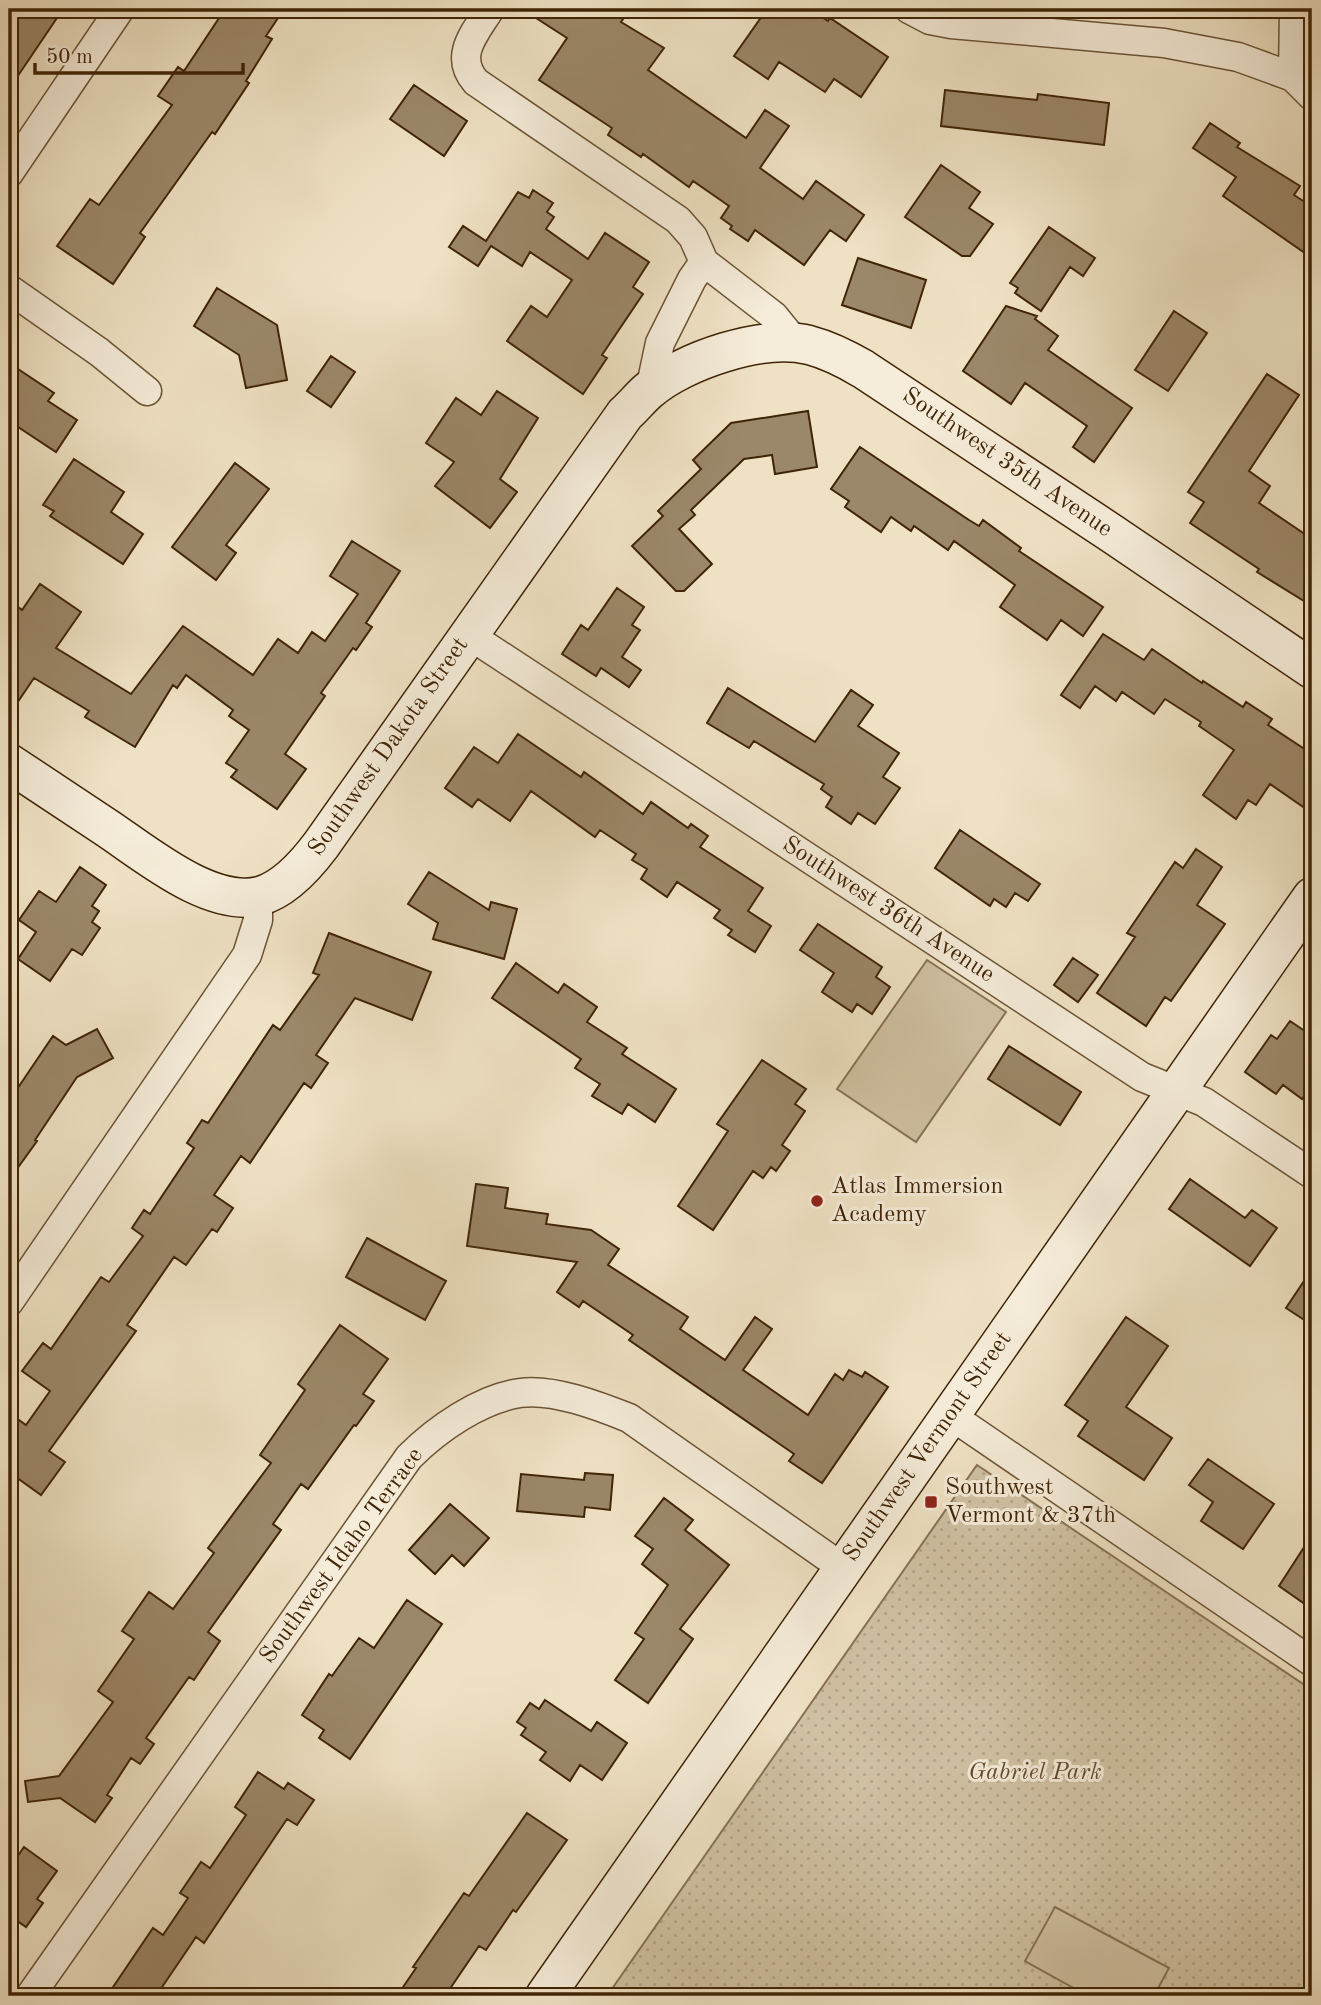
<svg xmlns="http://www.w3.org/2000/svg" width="1321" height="2005" font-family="'Old Standard TT',serif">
<defs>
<pattern id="park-dots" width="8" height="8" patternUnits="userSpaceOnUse" patternTransform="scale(1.75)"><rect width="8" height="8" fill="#d1c2a4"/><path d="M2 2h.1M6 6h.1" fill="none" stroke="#b4a78c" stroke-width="1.8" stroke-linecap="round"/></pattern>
</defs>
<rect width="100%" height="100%" fill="#efe2c4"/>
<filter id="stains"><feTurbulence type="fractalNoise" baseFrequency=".00286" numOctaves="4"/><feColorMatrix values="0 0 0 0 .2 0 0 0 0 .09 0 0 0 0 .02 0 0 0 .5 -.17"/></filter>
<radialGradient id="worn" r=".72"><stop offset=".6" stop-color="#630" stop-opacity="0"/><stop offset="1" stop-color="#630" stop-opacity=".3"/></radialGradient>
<path fill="url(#park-dots)" stroke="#887355" stroke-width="2" d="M 977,1465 L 1312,1690 L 1312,1996 L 607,1996 Z"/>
<path fill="#d1c2a4" stroke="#887355" stroke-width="2" d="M 927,960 L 1006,1012 L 916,1142 L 837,1089 Z
M 1055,1907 L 1169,1968 L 1154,1996 L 1088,1996 L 1025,1961 Z"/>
<path fill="#9b8769" stroke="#402406" stroke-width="2" d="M 9,9 L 63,9 L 9,89 Z
M 225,9 L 284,9 L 266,36 L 272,39 L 246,81 L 249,83 L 215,134 L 212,132 L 140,233 L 145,237 L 113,284 L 57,246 L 90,199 L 99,205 L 172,105 L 158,96 L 178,67 L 184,71 Z
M 522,9 L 608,9 L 623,19 L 621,22 L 664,48 L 648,70 L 746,138 L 765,110 L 789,126 L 760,168 L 803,199 L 816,181 L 864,215 L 846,241 L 830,230 L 804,265 L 755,230 L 748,241 L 730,229 L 732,226 L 721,218 L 729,206 L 693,181 L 689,187 L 643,154 L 641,157 L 608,135 L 612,128 L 539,80 L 567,38 Z
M 767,9 L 809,9 L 828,21 L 830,18 L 888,57 L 861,97 L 834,79 L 825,92 L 779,62 L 768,79 L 734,56 Z
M 414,85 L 467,121 L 444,156 L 390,119 Z
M 945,90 L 1037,100 L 1038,94 L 1109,103 L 1104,145 L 941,126 Z
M 1210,123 L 1240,143 L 1237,147 L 1300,186 L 1294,195 L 1311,206 L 1305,215 L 1312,220 L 1312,258 L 1223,196 L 1236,177 L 1193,148 Z
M 941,165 L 980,192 L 969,208 L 993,224 L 970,256 L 962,256 L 905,217 Z
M 533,190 L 553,203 L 547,212 L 554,217 L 546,229 L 588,259 L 605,233 L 649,262 L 633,287 L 643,294 L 602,355 L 607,358 L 583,394 L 507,341 L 531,306 L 547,317 L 572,280 L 530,252 L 522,266 L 491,246 L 478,266 L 449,247 L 463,226 L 486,241 L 518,192 L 529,198 Z
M 1049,227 L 1095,258 L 1083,276 L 1070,267 L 1041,311 L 1015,293 L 1018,288 L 1010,283 Z
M 858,258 L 926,280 L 911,328 L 842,305 Z
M 217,288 L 277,325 L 287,380 L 246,388 L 239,355 L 194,326 Z
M 1006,306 L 1037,316 L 1035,319 L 1058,336 L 1048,350 L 1132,408 L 1094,462 L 1073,447 L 1087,426 L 1025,383 L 1011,404 L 963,371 Z
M 1174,311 L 1207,333 L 1168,391 L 1135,370 Z
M 331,356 L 355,372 L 331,407 L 307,391 Z
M 9,363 L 54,393 L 48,401 L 77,420 L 56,452 L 9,421 Z
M 1267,374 L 1299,395 L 1249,471 L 1270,486 L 1259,503 L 1312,539 L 1312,606 L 1257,572 L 1259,569 L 1190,523 L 1204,502 L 1188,492 Z
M 497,391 L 538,418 L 500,479 L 517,492 L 490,528 L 435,486 L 454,462 L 426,443 L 456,398 L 481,415 Z
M 808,411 L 817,467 L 775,474 L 772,455 L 744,459 L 691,510 L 695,515 L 679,529 L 712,564 L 684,591 L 676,591 L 632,546 L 663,516 L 658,511 L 701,469 L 693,460 L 731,423 Z
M 860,447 L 969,520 L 979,526 L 983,520 L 1021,548 L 1019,551 L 1103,607 L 1083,636 L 1061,620 L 1047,640 L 1000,607 L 1015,585 L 954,541 L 948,550 L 914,526 L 911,531 L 891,517 L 881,532 L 845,507 L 849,501 L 831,489 Z
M 74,459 L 124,492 L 111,512 L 143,534 L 123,564 L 50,516 L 54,511 L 43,505 Z
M 235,463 L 269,489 L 226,545 L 236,553 L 216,580 L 172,547 Z
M 352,541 L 400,571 L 366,623 L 372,627 L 356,650 L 353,648 L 321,693 L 325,696 L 285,754 L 306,769 L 277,809 L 231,777 L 237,770 L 226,763 L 249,730 L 229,716 L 233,710 L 186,675 L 177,688 L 173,685 L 135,747 L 85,717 L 89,711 L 34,678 L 9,715 L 9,600 L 22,610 L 40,584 L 81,612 L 56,648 L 131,694 L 183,626 L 253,675 L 278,639 L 298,653 L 312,632 L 325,641 L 358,594 L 330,576 Z
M 617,588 L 644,607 L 632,625 L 640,630 L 622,657 L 641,670 L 629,687 L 601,668 L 596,676 L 562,654 L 581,625 L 588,630 Z
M 1103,634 L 1144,660 L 1152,649 L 1202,683 L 1203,681 L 1243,707 L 1246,702 L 1272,719 L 1268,725 L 1312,754 L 1312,813 L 1270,784 L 1256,805 L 1248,800 L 1236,819 L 1203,795 L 1234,750 L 1199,726 L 1201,722 L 1165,699 L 1154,714 L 1122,692 L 1116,701 L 1095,686 L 1080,708 L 1061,695 Z
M 728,688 L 815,742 L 851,690 L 873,705 L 858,726 L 899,753 L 883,777 L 900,788 L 875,824 L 858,813 L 851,824 L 826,807 L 832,797 L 821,789 L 824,784 L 754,741 L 749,748 L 707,723 Z
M 518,734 L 581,777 L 584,772 L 643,814 L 651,802 L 688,828 L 691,824 L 708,836 L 700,847 L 763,888 L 748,911 L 771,926 L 755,952 L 728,935 L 732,930 L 714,918 L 720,910 L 677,882 L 667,897 L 641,879 L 647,869 L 632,860 L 636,854 L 600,830 L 595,837 L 531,791 L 510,821 L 478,799 L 472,807 L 445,788 L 474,747 L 498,763 Z
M 960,830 L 1040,884 L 1028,901 L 1015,893 L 1006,907 L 994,899 L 990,906 L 935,868 Z
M 1196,849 L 1222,867 L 1197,905 L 1225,924 L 1171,1001 L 1165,997 L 1146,1026 L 1097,993 L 1135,937 L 1127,933 L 1175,862 L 1183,868 Z
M 80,867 L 106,885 L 92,906 L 99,911 L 92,922 L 100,928 L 82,955 L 72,949 L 50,981 L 18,959 L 36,932 L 19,920 L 39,891 L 56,902 Z
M 429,872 L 489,910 L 491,902 L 517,909 L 504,959 L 433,939 L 438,923 L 408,904 Z
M 818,924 L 882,967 L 876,977 L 890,987 L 872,1014 L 857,1004 L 852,1012 L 822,992 L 834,973 L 800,950 Z
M 329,933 L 431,972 L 412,1020 L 355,998 L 316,1055 L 328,1063 L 311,1088 L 304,1083 L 250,1163 L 241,1156 L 214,1195 L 233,1208 L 217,1232 L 212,1229 L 186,1265 L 174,1257 L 127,1325 L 136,1331 L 49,1451 L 65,1462 L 41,1495 L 9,1472 L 9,1413 L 26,1425 L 50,1391 L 22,1371 L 43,1343 L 51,1349 L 101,1277 L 109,1282 L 143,1236 L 132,1228 L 144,1210 L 150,1214 L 194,1148 L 187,1143 L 202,1120 L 208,1123 L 273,1025 L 280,1030 L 319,975 L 313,973 Z
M 1073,958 L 1098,975 L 1078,1002 L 1054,985 Z
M 516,963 L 558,993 L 564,984 L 597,1007 L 587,1022 L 627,1048 L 622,1054 L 676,1089 L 655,1122 L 628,1104 L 622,1114 L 592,1096 L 600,1084 L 575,1068 L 581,1059 L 492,998 Z
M 1290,1021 L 1312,1036 L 1312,1085 L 1302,1099 L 1283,1085 L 1276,1094 L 1245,1072 L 1271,1035 L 1277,1039 Z
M 97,1029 L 113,1058 L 77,1077 L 35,1140 L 37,1141 L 9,1180 L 9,1101 L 53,1036 L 66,1045 Z
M 1009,1046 L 1081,1092 L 1060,1125 L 988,1079 Z
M 762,1060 L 806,1089 L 795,1104 L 805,1111 L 782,1145 L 790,1151 L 776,1171 L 771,1167 L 763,1178 L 753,1171 L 713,1230 L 678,1206 L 728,1131 L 717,1124 Z
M 1190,1179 L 1245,1218 L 1252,1210 L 1277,1228 L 1250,1266 L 1169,1209 Z
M 476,1184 L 508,1188 L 505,1208 L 548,1214 L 546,1224 L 591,1230 L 619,1249 L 608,1265 L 688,1317 L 680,1329 L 725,1360 L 755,1317 L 772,1329 L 743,1370 L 808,1415 L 835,1374 L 843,1380 L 849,1370 L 862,1377 L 865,1372 L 888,1387 L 822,1483 L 789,1461 L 794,1454 L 629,1340 L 633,1335 L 583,1301 L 579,1307 L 557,1292 L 577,1262 L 467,1246 Z
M 367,1238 L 446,1281 L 425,1320 L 346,1277 Z
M 1312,1269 L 1312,1325 L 1286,1308 Z
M 1126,1317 L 1168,1346 L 1126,1407 L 1172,1438 L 1144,1480 L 1078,1436 L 1088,1421 L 1065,1405 Z
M 340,1325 L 388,1359 L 363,1394 L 374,1401 L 356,1426 L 354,1425 L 308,1489 L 301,1484 L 273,1524 L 281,1530 L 208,1632 L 220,1641 L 194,1680 L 189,1677 L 146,1738 L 154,1744 L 140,1764 L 131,1758 L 107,1795 L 112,1798 L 95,1822 L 60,1798 L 28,1802 L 25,1781 L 59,1776 L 113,1702 L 98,1691 L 134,1639 L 122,1631 L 149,1592 L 173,1609 L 214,1553 L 208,1548 L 271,1463 L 260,1455 L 305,1390 L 298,1384 Z
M 1208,1459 L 1274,1504 L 1243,1549 L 1201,1521 L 1213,1502 L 1189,1485 Z
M 585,1473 L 613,1475 L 610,1510 L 585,1507 L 584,1517 L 517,1511 L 521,1474 L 584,1480 Z
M 664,1498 L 693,1520 L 685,1530 L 729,1565 L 680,1629 L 693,1639 L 648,1703 L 615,1680 L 644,1639 L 635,1633 L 668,1585 L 642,1564 L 653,1549 L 635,1536 Z
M 450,1504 L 489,1538 L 464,1566 L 452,1555 L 435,1574 L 409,1550 Z
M 1312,1535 L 1312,1609 L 1279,1586 Z
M 407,1600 L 442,1624 L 350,1759 L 319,1738 L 324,1730 L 302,1715 L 329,1674 L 332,1676 L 359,1638 L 374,1648 Z
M 545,1700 L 591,1731 L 597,1722 L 627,1743 L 602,1780 L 580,1765 L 570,1781 L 540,1760 L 546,1752 L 521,1735 L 526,1728 L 517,1722 L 530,1703 L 539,1709 Z
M 258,1772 L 284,1789 L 288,1783 L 314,1800 L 297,1825 L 287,1819 L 204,1943 L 196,1937 L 156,1996 L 107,1996 L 153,1928 L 163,1935 L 188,1898 L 180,1893 L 201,1862 L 210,1868 L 246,1815 L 235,1807 Z
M 527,1813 L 567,1840 L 516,1912 L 513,1910 L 486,1950 L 479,1946 L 445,1996 L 397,1996 L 416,1968 L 413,1967 L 464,1893 L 469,1896 Z
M 24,1847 L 57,1871 L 37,1899 L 43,1903 L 26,1927 L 9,1915 L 9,1869 Z"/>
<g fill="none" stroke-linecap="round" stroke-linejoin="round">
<defs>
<path id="street" d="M 490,9 C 475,33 453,56 476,82 L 678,220 L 693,237 L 704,262 L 692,279 L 660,343 L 650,390
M 909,9 L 930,20 L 951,24 L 1164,43 L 1238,57 L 1293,77 L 1312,96
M 1293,77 L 1294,9
M 9,173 L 120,9
M 704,262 L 774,316 L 796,343
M 9,289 L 99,352 L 147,391
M 469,635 L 1142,1077 L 1204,1102 L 1312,1174
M 9,1302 L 247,955 L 258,920 L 258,896
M 950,1415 L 1312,1662
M 30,1996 L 409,1457 C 437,1429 480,1399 520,1393 C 552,1388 599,1406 629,1418 L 843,1568"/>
<path id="secondary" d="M 9,763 C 41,784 74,806 107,828 C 146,854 210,908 260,896 C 285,889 306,865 321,845 L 625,414 C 633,407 640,398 648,391 C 684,360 763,334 809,345 C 828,350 846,359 863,369 L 1111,533 L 1312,669
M 545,1996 L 1312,897"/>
</defs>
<use href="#street" stroke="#6c5436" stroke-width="31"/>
<use href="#secondary" stroke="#402406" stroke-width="41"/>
<use href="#street" stroke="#f5ecd9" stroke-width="28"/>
<use href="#secondary" stroke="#f5ecd9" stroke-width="38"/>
</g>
<g fill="#8f2418" stroke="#f5ecd9" stroke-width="2.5">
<circle cx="817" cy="1201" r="7"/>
<rect x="924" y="1495" width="14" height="14" rx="3.5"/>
</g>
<g text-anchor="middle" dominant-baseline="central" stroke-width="6" stroke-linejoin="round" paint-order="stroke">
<g font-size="24" fill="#402406" stroke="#f5ecd9">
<text transform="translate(1007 463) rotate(34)">Southwest 35th Avenue</text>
<text transform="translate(389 747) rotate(-55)">Southwest Dakota Street</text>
<text transform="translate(888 910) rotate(33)">Southwest 36th Avenue</text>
<text transform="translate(928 1447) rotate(-55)">Southwest Vermont Street</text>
<text transform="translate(342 1556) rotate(-54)">Southwest Idaho Terrace</text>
</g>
<g font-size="24" fill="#402406" stroke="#f5ecd9" text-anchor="start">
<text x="831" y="1187">Atlas Immersion<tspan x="831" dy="28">Academy</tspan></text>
<text x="945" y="1488">Southwest<tspan x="945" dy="28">Vermont &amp; 37th</tspan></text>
</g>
<g font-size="24" font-style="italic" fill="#644c2e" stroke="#f5ecd9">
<text x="1035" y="1773">Gabriel Park</text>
</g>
</g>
<rect width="1321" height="2005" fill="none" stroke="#efe2c4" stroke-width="35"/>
<rect x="10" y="10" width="1300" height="1984" fill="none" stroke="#402406" stroke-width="3.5"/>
<rect x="18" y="18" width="1286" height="1970" fill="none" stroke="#402406" stroke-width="2"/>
<path d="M35 63v10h208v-10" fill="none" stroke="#402406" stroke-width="3.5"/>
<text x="46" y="63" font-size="21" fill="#402406" stroke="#f5ecd9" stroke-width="5" paint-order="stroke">50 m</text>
<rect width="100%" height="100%" filter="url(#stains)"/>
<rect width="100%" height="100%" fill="url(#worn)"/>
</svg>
